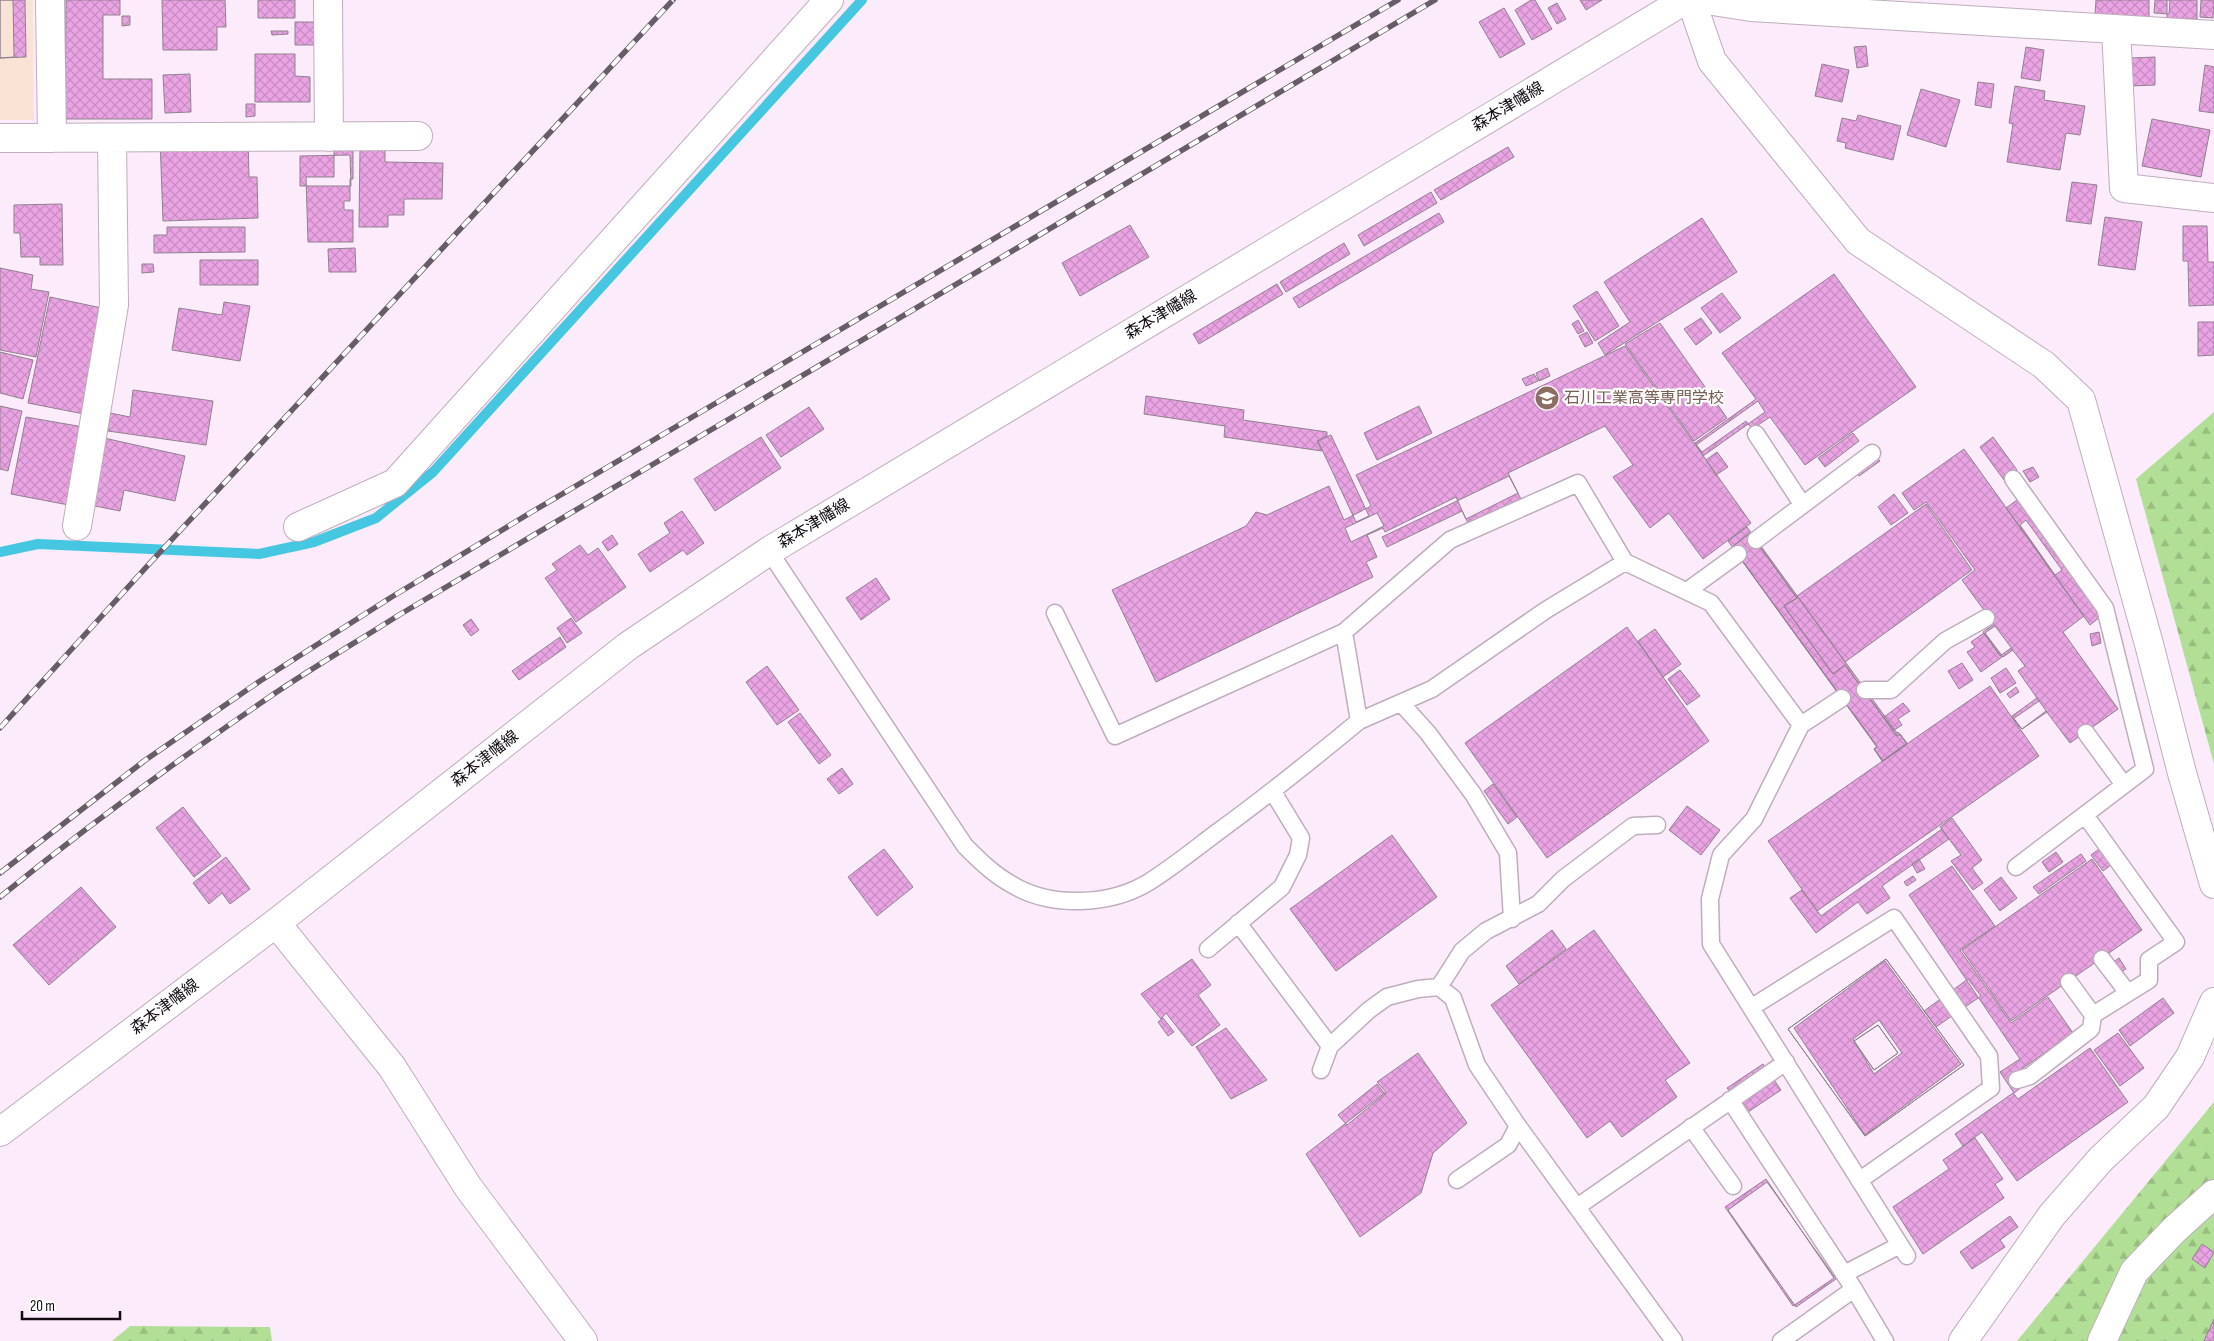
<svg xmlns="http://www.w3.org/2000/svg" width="2214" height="1341" font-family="'Sofia Sans Condensed','Noto Sans JP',sans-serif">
<defs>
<pattern id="forest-firs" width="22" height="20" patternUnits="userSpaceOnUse" patternTransform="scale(1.25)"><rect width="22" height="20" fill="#b1df95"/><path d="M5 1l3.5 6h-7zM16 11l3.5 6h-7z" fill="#97be7f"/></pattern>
<pattern id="building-cross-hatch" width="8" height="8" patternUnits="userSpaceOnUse" patternTransform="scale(1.25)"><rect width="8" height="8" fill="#eaa4e4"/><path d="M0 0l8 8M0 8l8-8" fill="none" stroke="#c88cc3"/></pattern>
</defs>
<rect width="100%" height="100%" fill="#fcebfa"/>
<path fill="#f8e3d5" d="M 0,0 L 33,0 L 34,120 L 0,120 Z"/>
<path fill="url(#forest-firs)" d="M 2214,412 L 2214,764 L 2136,479 Z
M 2214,1102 L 2214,1341 L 2017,1341 Z
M 130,1326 L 270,1327 L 272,1341 L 112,1341 Z"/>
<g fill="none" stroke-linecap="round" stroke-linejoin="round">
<path stroke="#45c7e1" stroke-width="10" d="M 0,552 L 38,544 L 259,554 L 314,542 L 376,518 L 433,472 L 862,0"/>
</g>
<path fill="url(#building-cross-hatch)" stroke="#91818f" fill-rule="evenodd" d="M 0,0 L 13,0 L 14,57 L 0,58 Z
M 0,0 L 25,0 L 26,57 L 0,58 Z
M 66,0 L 120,0 L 120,15 L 103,15 L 103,79 L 152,79 L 152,119 L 65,119 Z
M 162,0 L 225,0 L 226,27 L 217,27 L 217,50 L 163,50 Z
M 258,0 L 295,0 L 295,18 L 258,18 Z
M 1531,0 L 1535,0 L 1552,29 L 1532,40 L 1515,10 Z
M 1580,0 L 1602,0 L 1586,10 Z
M 2096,0 L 2149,0 L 2149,17 L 2095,15 Z
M 2155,0 L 2170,0 L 2169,14 L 2154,13 Z
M 2167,0 L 2197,0 L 2197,19 L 2167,19 Z
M 2201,0 L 2214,0 L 2213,18 L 2200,17 Z
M 1557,3 L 1566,19 L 1557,24 L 1548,8 Z
M 1504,8 L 1525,44 L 1500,58 L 1479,22 Z
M 122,16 L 130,16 L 130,25 L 122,26 Z
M 295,22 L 316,22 L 316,45 L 295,45 Z
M 271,31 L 288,31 L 288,34 L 272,35 Z
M 1866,46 L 1868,66 L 1857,68 L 1854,47 Z
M 2026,47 L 2044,50 L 2040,81 L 2021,78 Z
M 255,54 L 295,54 L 295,76 L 310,77 L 310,102 L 255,102 Z
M 2155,57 L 2155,85 L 2131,86 L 2131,58 Z
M 1822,64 L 1849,70 L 1842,102 L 1815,96 Z
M 2205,65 L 2214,67 L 2214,113 L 2199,111 Z
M 190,74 L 191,112 L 165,113 L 163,75 Z
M 1978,82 L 1994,84 L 1991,108 L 1975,105 Z
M 2015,86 L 2045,91 L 2044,100 L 2085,106 L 2080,135 L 2066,133 L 2060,170 L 2007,162 L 2013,124 L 2009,123 Z
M 1921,89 L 1960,100 L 1946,147 L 1907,135 Z
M 246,104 L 255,104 L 255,116 L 246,117 Z
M 1858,115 L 1901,126 L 1893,160 L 1845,148 L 1846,143 L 1837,141 L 1842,118 L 1856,121 Z
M 2152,119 L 2210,130 L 2201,177 L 2142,166 Z
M 248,136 L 249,177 L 257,177 L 258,218 L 163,221 L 160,139 Z
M 1508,147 L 1514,157 L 1441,200 L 1434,190 Z
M 360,148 L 385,148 L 385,162 L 443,163 L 442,199 L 404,199 L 404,215 L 388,215 L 388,227 L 359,227 Z
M 353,149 L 353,179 L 350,179 L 350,201 L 344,201 L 344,210 L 353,210 L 353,242 L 308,242 L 306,177 L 334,177 L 334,150 Z
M 350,155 L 351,186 L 300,186 L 300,156 Z
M 2072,182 L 2097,185 L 2091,224 L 2066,221 Z
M 1431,192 L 1437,203 L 1364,246 L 1358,235 Z
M 62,204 L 63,265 L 40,265 L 40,257 L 21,257 L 20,233 L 14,233 L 14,205 Z
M 1439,213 L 1444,222 L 1299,308 L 1293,298 Z
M 2105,217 L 2142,222 L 2135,270 L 2098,265 Z
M 1702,218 L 1737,272 L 1605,355 L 1598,343 L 1630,322 L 1604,282 Z
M 1130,225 L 1149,257 L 1080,296 L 1062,263 Z
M 2183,226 L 2207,226 L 2208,262 L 2214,262 L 2214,305 L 2189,306 L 2188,261 L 2183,261 Z
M 167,227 L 245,227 L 245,252 L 154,253 L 154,235 L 167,235 Z
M 1344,243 L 1350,254 L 1286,292 L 1280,282 Z
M 355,248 L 356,272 L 329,272 L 328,249 Z
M 200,260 L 258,260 L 258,285 L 200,285 Z
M 142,264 L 153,264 L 154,272 L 142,273 Z
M 0,268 L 33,275 L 31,289 L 49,292 L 36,357 L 0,350 Z
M 1834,274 L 1916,387 L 1805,465 L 1770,417 L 1752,429 L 1746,421 L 1702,452 L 1695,443 L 1756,399 L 1722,353 Z
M 1277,284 L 1283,294 L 1199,344 L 1193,334 Z
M 1597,291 L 1619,326 L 1595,341 L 1573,306 Z
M 1722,293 L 1741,318 L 1720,333 L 1701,308 Z
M 50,297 L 111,310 L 89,415 L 28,403 Z
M 224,302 L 250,306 L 240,361 L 172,350 L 179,308 L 222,315 Z
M 1701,318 L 1712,333 L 1696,345 L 1684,329 Z
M 1578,320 L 1584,331 L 1578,334 L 1572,324 Z
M 2198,322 L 2214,322 L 2214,355 L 2198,356 Z
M 1660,323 L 1727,418 L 1694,441 L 1625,344 Z
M 1587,332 L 1593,343 L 1585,347 L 1579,336 Z
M 1625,346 L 1751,523 L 1703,559 L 1669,513 L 1650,528 L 1613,477 L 1633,465 L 1605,426 L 1508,473 L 1518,493 L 1466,519 L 1456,497 L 1385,532 L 1383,528 L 1367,535 L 1377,557 L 1366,562 L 1373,577 L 1156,682 L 1112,590 L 1246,526 L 1256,512 L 1267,515 L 1329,486 L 1344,520 L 1371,506 L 1356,475 Z
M 0,352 L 33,360 L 23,399 L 0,393 Z
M 1547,368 L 1550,376 L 1539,381 L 1536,373 Z
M 1534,374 L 1538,381 L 1526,386 L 1522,379 Z
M 133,390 L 213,401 L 206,445 L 108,431 L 110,413 L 130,417 Z
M 1146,396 L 1244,410 L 1243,420 L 1327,432 L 1327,436 L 1317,441 L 1322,451 L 1224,437 L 1225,426 L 1144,414 Z
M 1758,401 L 1765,412 L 1703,456 L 1696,445 Z
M 0,406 L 22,411 L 8,471 L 0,469 Z
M 1419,406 L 1432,433 L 1377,460 L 1364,433 Z
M 809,407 L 824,429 L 781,457 L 766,435 Z
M 26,417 L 89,428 L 74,506 L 11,494 Z
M 1853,433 L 1859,441 L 1825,467 L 1818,458 Z
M 1331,435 L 1369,516 L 1356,522 L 1318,441 Z
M 761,437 L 781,468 L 715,511 L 694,479 Z
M 1993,437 L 2017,470 L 2004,480 L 1980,447 Z
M 104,438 L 185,456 L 175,501 L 124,490 L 120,511 L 90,505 Z
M 1964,449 L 2084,616 L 2063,632 L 2118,709 L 2070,743 L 2046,711 L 2022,729 L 2013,719 L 2039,701 L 2018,671 L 2025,666 L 2011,648 L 2000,656 L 1983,632 L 1994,624 L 1962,580 L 1975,570 L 1926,502 L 1914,510 L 1902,493 Z
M 1717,452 L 1728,467 L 1716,475 L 1706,460 Z
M 1873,453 L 1880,461 L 1859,476 L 1853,467 Z
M 2033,467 L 2039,477 L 2030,482 L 2023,471 Z
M 1509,476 L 1521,499 L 1469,525 L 1462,511 L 1387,547 L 1382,537 Z
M 1894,494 L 1908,513 L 1891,525 L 1878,507 Z
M 2017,500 L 2101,616 L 2090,625 L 2006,508 Z
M 1926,504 L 1972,570 L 1845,662 L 1797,596 Z
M 682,511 L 704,543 L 687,555 L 683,550 L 650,572 L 638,554 L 670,533 L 664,523 Z
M 1377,513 L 1384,526 L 1351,542 L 1345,528 Z
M 2026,520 L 2062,570 L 2055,575 L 2020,525 Z
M 1747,527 L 1897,733 L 1898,732 L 1907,743 L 1882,761 L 1874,749 L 1877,746 L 1728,541 Z
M 1750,533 L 1797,598 L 1784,606 L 1833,674 L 1845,665 L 1897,736 L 1900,734 L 1907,744 L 1883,761 L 1874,749 L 1877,747 L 1732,547 Z
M 1750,533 L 1797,598 L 1784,606 L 1833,674 L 1845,665 L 1897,736 L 1900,734 L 1907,744 L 1883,761 L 1874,749 L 1877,747 L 1732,547 Z
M 612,535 L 618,544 L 608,551 L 602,542 Z
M 580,545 L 588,555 L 598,548 L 626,587 L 576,622 L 545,578 L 557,570 L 552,564 Z
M 876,578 L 890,599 L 861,620 L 846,598 Z
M 571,618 L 582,633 L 567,643 L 557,628 Z
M 471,619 L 479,630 L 471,636 L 463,625 Z
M 1995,626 L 2013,650 L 2003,657 L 1985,633 Z
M 1627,627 L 1709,741 L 1547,858 L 1465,743 Z
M 1655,629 L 1681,664 L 1663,677 L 1638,641 Z
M 2099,632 L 2101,643 L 2092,646 L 2090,634 Z
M 1984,633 L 2002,657 L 1981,672 L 1967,652 L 1975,647 L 1971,642 Z
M 560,637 L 566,647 L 519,680 L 512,671 Z
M 1962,663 L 1973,680 L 1959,689 L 1948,671 Z
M 767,666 L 799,710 L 777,725 L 746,682 Z
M 2006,668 L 2016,683 L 2000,693 L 1991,678 Z
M 1680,670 L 1700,696 L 1687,705 L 1668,679 Z
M 1990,686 L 2039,756 L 1817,911 L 1768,841 Z
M 2016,687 L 2019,692 L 2010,698 L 2007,694 Z
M 2037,698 L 2047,712 L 2022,729 L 2012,716 Z
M 1903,703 L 1910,711 L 1898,719 L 1902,725 L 1894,730 L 1884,717 Z
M 800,713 L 831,755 L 819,764 L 788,722 Z
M 842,768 L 853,784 L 839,794 L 827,779 Z
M 1493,784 L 1517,817 L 1508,824 L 1484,791 Z
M 1687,806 L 1720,830 L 1701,855 L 1669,830 Z
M 183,807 L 221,856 L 194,877 L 156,828 Z
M 1952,818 L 1982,860 L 1972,868 L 1983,883 L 1973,890 L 1951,861 L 1961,855 L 1940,827 Z
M 1942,829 L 1949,839 L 1882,886 L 1890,898 L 1867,914 L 1858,902 L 1816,933 L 1790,898 L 1802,890 L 1821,916 Z
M 1392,835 L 1437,897 L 1336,971 L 1290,909 Z
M 884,849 L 913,887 L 877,916 L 848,877 Z
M 2099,849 L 2111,865 L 2103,871 L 2091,855 Z
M 2056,852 L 2063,862 L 2049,872 L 2042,862 Z
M 2081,854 L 2086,861 L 2039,894 L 2033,887 Z
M 226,857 L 250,889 L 230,904 L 222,893 L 209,904 L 193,883 Z
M 1919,859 L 1925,869 L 1917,873 L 1912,864 Z
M 2092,859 L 2142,930 L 2011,1021 L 1962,950 Z
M 1952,866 L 1995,926 L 1960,950 L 2011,1023 L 2048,997 L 2073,1033 L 2013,1075 L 2022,1087 L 2014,1093 L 2000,1072 L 2020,1059 L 1909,895 Z
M 1913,876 L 1916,880 L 1907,886 L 1904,882 Z
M 2001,877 L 2017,898 L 2000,911 L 1984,890 Z
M 81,887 L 116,927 L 49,985 L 13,945 Z
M 1552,930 L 1566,949 L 1519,984 L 1506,966 Z
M 1594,930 L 1690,1063 L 1665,1080 L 1677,1097 L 1622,1137 L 1610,1121 L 1587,1138 L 1491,1005 Z
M 2119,958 L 2126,969 L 2119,973 L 2112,963 Z
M 1192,959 L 1211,985 L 1198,995 L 1220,1025 L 1192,1046 L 1166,1013 L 1161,1019 L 1141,994 Z
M 1886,959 L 1964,1065 L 1865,1136 L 1788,1029 ZM 1878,1025 L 1898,1053 L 1874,1070 L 1854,1041 Z
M 1886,959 L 1964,1065 L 1865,1136 L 1788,1029 Z
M 1885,961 L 1961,1064 L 1865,1135 L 1794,1028 ZM 1879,1020 L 1902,1053 L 1874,1074 L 1853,1039 Z
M 1968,979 L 1981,996 L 1936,1027 L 1924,1011 Z
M 2163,998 L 2174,1013 L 2130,1046 L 2119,1030 Z
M 1163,1018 L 1174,1032 L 1168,1036 L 1158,1022 Z
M 1878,1025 L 1898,1053 L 1874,1070 L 1854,1041 Z
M 1226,1028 L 1267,1080 L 1231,1099 L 1196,1047 Z
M 2118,1033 L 2144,1068 L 2120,1086 L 2094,1050 Z
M 2090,1048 L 2128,1102 L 2017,1181 L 1982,1132 L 1963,1146 L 1955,1134 L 2013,1093 L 2018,1099 Z
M 1418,1053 L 1467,1123 L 1433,1153 L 1421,1193 L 1360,1237 L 1306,1154 L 1386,1092 L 1377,1082 Z
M 1763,1064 L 1781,1090 L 1745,1114 L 1727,1088 Z
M 1377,1084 L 1385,1094 L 1347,1125 L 1338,1115 Z
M 1975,1138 L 2003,1179 L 1995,1184 L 2004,1198 L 1923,1254 L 1893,1207 L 1949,1169 L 1943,1160 Z
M 1766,1179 L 1834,1278 L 1793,1306 L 1725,1207 Z
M 1767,1182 L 1836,1279 L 1796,1307 L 1728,1210 Z
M 2010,1216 L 2018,1227 L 2000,1240 L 2005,1247 L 1972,1269 L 1960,1252 Z
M 2202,1244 L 2214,1252 L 2205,1268 L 2192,1259 Z
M 2214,1319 L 2214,1341 L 2204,1341 Z"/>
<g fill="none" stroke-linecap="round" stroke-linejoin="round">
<defs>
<path id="lane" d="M 1756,434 L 1802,504
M 2013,479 L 2105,608 L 2145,769 L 2016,867
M 1756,540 L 1872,453
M 769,551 L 965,846 C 979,860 993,874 1011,884 C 1050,908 1110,906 1149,882 C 1173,867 1196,848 1219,831 C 1267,796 1313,759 1359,721 L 1344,632 L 1115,736 L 1055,613
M 1625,562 L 1711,603 L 1801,725 L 1754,819 L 1721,855 L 1710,899 L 1711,944 L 1907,1256
M 1687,591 L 1738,554
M 1344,632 L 1450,540 L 1578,483 L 1625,562 L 1546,610 L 1432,689 L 1359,721
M 1865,690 L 1891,690 L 1945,641 L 1986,618
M 1401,703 L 1428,733 L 1473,794 L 1508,853 L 1512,919
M 1801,725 L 1842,698
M 2086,733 L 2124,785
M 1238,923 L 1330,1046 L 1321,1070
M 1208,949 L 1282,887 L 1298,855 L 1301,838 L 1273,792
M 2102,959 L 2128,993
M 2069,982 L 2093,1015
M 1439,987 L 1462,951 L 1486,931 L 1538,904 L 1563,879 L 1633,826 L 1657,825
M 1752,1007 L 1894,918 L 1989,1056 L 1991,1088 L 1860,1180
M 1330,1046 L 1369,1010 L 1387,997 L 1418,989 L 1439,987 L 1453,998 L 1477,1065 L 1518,1126 L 1674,1341
M 2017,1080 L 2030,1076 L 2091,1029 L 2093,1015 L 2149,980 L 2149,960 L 2176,942 L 2085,815
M 1730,1100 L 1854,1289 L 1885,1341
M 1691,1127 L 1733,1186
M 1457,1180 L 1508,1145 L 1518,1126
M 1577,1207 L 1786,1062
M 1844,1274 L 1900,1245
M 1781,1341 L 1854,1289"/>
<path id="street" d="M 50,0 L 52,138
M 328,0 L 329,137
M 1691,0 L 1712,61 L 1858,241 L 2044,365 L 2081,400 L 2149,644 L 2182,773 L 2214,884
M 1706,0 L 1751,7 L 2214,35
M 2116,29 L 2124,188 L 2214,198
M 0,138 L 418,136
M 77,526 L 114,305 L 112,138
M 298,527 L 395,483 L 829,0
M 276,923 L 392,1067 L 468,1187 L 583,1341
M 1963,1341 L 2052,1215 L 2101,1159 L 2156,1107 L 2190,1057 L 2214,1002
M 2102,1341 L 2134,1272 L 2174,1230 L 2214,1194"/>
<path id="secondary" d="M 0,1132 L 276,923 L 628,646 L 769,551 L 1685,0"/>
</defs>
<use href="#lane" stroke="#beaebd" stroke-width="19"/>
<use href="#street" stroke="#beaebd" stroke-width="30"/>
<use href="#secondary" stroke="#beaebd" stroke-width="30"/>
<use href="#lane" stroke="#fff" stroke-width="16"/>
<use href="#street" stroke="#fff" stroke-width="28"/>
<use href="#secondary" stroke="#fff" stroke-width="28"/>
<defs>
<path id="rail" d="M 0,728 L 150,563 L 673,0
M 0,873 L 144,761 L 260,681 L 390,598 L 535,510 L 1398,0
M 0,897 C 86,827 176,761 268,698 C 310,669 355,643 399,615 L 1435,0"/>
</defs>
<use href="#rail" stroke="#675d66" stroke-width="5.5"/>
<use href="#rail" stroke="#fefefe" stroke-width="4" stroke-dasharray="11" stroke-linecap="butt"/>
</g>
<defs>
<symbol id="school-disc" viewBox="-11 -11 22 22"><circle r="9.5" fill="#8d6e63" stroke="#fefefe"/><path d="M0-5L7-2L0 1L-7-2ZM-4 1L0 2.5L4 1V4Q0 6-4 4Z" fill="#fff"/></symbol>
</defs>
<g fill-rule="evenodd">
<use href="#school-disc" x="1533" y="384" width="28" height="28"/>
</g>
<g text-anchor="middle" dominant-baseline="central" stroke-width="4.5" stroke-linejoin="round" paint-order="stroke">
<g font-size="16" fill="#120c11" stroke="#fefefe">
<text transform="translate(1508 107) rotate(-31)">森本津幡線</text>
<text transform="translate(1161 315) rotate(-31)">森本津幡線</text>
<text transform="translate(814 524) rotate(-31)">森本津幡線</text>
<text transform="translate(485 759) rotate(-38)">森本津幡線</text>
<text transform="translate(165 1007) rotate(-37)">森本津幡線</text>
</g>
<g font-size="16" fill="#785e54" stroke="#fefefe" text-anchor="start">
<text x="1564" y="398">石川工業高等専門学校</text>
</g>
</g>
<path d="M22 1311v8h98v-8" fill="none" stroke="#120c11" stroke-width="2.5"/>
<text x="30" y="1311" font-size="15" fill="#120c11" stroke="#fefefe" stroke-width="4" paint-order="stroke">20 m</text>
</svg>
